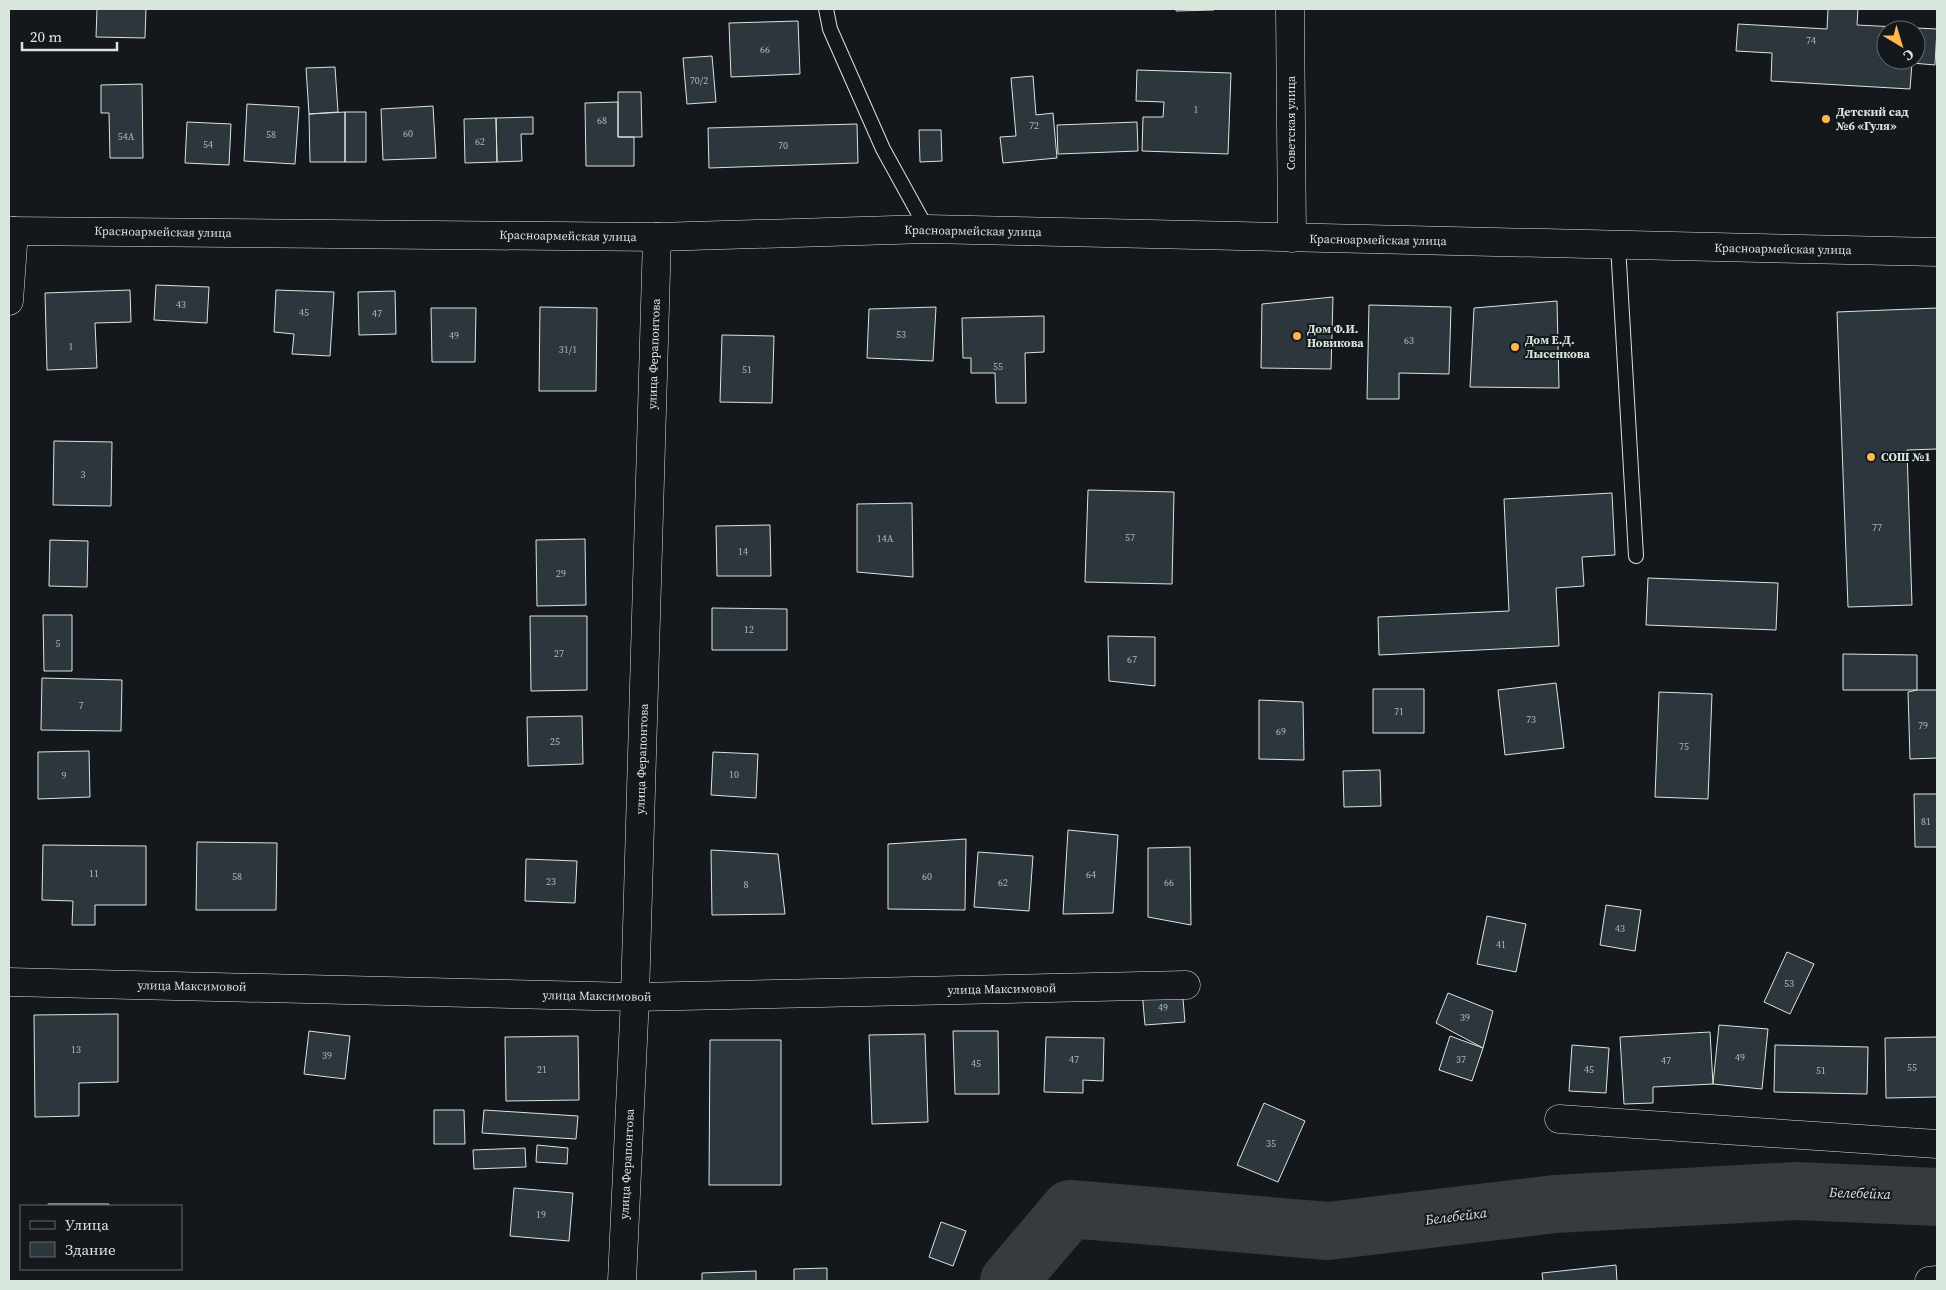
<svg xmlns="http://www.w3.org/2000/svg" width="1946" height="1290" font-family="'Source Serif 4',serif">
<rect width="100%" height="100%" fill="#14181c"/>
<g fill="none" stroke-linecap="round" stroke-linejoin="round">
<path stroke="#363b3e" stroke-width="58" d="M 1009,1281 L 1070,1209 L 1328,1231 L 1555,1204 L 1796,1191 L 1937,1197"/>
</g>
<path fill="#2c363c" stroke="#d8e6dc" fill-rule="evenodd" d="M 97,9 L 146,9 L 145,38 L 96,37 Z
M 1176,9 L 1214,9 L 1214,10 L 1176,11 Z
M 1828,9 L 1858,9 L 1857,25 L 1937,29 L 1935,65 L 1912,63 L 1910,89 L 1771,81 L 1772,53 L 1736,51 L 1738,24 L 1827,29 ZM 1886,30 L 1916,30 L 1916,60 L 1886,60 Z
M 798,21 L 800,74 L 731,77 L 729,23 Z
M 712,56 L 716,102 L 687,104 L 683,58 Z
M 335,67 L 338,112 L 309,114 L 306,68 Z
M 1137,70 L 1231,73 L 1228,154 L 1142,151 L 1143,117 L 1163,117 L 1164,102 L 1136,101 Z
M 1033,76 L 1036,115 L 1053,113 L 1057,158 L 1003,163 L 1000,137 L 1016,136 L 1011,78 Z
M 142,84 L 143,158 L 110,158 L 109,113 L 101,113 L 101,85 Z
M 618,92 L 641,92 L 642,137 L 618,137 Z
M 618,102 L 618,137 L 634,137 L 634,166 L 586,166 L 585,103 Z
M 247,104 L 299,107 L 295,164 L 244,161 Z
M 433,106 L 436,158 L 383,160 L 381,109 Z
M 345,112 L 345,162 L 310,162 L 309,114 Z
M 345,112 L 366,112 L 366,162 L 345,162 Z
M 533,117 L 533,134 L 521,134 L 522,161 L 497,162 L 496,118 Z
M 496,118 L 497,162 L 465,163 L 464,119 Z
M 187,122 L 231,124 L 229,165 L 185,163 Z
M 1137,122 L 1138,151 L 1058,154 L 1057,125 Z
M 857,124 L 858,163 L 709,168 L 708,128 Z
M 919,130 L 941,130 L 942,161 L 920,162 Z
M 156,285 L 209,287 L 207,323 L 154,320 Z
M 130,290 L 131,322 L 95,323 L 97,368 L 47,370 L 45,293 Z
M 276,290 L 334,292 L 330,356 L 292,354 L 294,334 L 274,332 Z
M 395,291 L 396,334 L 359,335 L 358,292 Z
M 1333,297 L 1331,369 L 1261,368 L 1262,304 Z
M 1557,301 L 1559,388 L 1470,387 L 1474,308 Z
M 1369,305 L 1451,307 L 1449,374 L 1399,373 L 1399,399 L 1367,399 Z
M 540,307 L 597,308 L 596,391 L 539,391 Z
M 936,307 L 933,361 L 867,358 L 869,309 Z
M 431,308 L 476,308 L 475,362 L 432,362 Z
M 1937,308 L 1937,449 L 1907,450 L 1912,605 L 1848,607 L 1837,312 Z
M 1044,316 L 1044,352 L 1025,353 L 1026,403 L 996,403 L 995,373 L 971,373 L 971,358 L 963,358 L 962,318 Z
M 722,335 L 774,336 L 772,403 L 720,402 Z
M 54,441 L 112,442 L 111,506 L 53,505 Z
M 1088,490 L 1174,492 L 1172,584 L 1085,582 Z
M 1612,493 L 1615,555 L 1582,557 L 1584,586 L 1556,588 L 1559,646 L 1379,655 L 1378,617 L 1509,611 L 1504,499 Z
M 912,503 L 913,577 L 857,572 L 857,504 Z
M 770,525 L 771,576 L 717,576 L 716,526 Z
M 585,539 L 586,605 L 537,606 L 536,540 Z
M 50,540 L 88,541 L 87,587 L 49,586 Z
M 1648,578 L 1778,583 L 1776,630 L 1646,625 Z
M 712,608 L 787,609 L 787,650 L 712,650 Z
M 43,615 L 72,615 L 72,671 L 44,671 Z
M 530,616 L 587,616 L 587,690 L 531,691 Z
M 1108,636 L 1155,637 L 1155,686 L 1109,681 Z
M 1843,654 L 1917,655 L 1917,690 L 1843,690 Z
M 42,678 L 122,680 L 121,731 L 41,730 Z
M 1556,683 L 1564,748 L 1505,755 L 1498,690 Z
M 1373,689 L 1424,689 L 1424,733 L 1373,733 Z
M 1917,690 L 1937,690 L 1937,758 L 1910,759 L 1908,692 Z
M 1659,692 L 1712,694 L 1708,799 L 1655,797 Z
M 1259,700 L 1303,702 L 1304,760 L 1259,759 Z
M 582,716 L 583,764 L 528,766 L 527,717 Z
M 89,751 L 90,797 L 38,799 L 38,752 Z
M 713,752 L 758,754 L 756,798 L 711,795 Z
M 1380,770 L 1381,806 L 1344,807 L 1343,771 Z
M 1914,794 L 1937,794 L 1937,847 L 1915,847 Z
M 1068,830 L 1118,835 L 1113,913 L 1063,914 Z
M 966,839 L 965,910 L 888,909 L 888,844 Z
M 197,842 L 277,843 L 276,910 L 196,910 Z
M 43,845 L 146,846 L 146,905 L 95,905 L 95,925 L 72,925 L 73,901 L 42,900 Z
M 1190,847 L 1191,925 L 1148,917 L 1148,848 Z
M 711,850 L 778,854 L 785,914 L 712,915 Z
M 978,852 L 1033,856 L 1029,911 L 974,907 Z
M 526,859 L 577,861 L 575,903 L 525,901 Z
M 1606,905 L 1641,910 L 1635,951 L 1600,945 Z
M 1487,916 L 1526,924 L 1516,972 L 1477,964 Z
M 1787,952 L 1814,964 L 1790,1014 L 1764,1002 Z
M 1182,988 L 1185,1022 L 1145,1025 L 1142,991 Z
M 1448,993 L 1493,1011 L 1483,1048 L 1436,1023 Z
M 118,1014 L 118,1082 L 79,1083 L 79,1116 L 35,1117 L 34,1015 Z
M 1719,1025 L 1768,1029 L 1762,1089 L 1713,1084 Z
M 309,1031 L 350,1036 L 345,1079 L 304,1074 Z
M 953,1031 L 998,1031 L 999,1094 L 955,1094 Z
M 1710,1032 L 1713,1084 L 1653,1087 L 1653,1103 L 1624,1104 L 1620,1037 Z
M 925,1034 L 928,1122 L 872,1124 L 869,1035 Z
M 578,1036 L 579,1100 L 506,1101 L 505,1037 Z
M 1450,1036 L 1483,1048 L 1472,1081 L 1439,1070 Z
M 1046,1037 L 1104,1038 L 1103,1081 L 1083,1080 L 1083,1093 L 1044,1092 Z
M 1937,1037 L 1937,1097 L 1886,1098 L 1885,1038 Z
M 710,1040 L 781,1040 L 781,1185 L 709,1185 Z
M 1572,1045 L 1609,1048 L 1606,1093 L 1569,1091 Z
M 1775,1045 L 1868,1047 L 1867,1094 L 1774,1092 Z
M 1264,1103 L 1305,1121 L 1278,1182 L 1237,1165 Z
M 434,1110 L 464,1110 L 465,1144 L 434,1144 Z
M 484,1110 L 578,1116 L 576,1139 L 482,1133 Z
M 537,1145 L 568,1148 L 567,1164 L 536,1162 Z
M 525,1148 L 526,1167 L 474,1169 L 473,1150 Z
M 514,1188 L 573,1193 L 569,1241 L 510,1236 Z
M 48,1204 L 109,1204 L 109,1206 L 48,1206 Z
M 941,1222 L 966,1231 L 953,1266 L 929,1257 Z
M 1616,1265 L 1617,1281 L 1543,1281 L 1542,1273 Z
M 827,1268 L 827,1281 L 794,1281 L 794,1269 Z
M 756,1271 L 756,1281 L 702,1281 L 702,1273 Z"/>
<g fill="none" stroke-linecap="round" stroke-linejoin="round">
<defs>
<path id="lane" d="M 826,9 L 830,29 L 883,149 L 927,229
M 1618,245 L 1636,556"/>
<path id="street" d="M 1290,9 L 1292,238
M 9,301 L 14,231
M 9,982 L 635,997 L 1186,985
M 1559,1119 L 1937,1144
M 622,1281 L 635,997 L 657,237
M 1929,1281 L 1937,1280"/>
<path id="secondary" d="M 9,231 L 657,237 L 927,229 L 1937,252"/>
</defs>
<use href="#lane" stroke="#d8e6dc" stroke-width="16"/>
<use href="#street" stroke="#d8e6dc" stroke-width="29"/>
<use href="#secondary" stroke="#d8e6dc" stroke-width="29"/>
<use href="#lane" stroke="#14181c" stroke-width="14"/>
<use href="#street" stroke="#14181c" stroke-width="28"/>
<use href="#secondary" stroke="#14181c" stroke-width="28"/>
</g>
<g fill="#ffb74d" stroke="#14181c" stroke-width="2">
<circle cx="1826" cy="119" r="5"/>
<circle cx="1297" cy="336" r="5"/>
<circle cx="1515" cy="347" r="5"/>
<circle cx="1871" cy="457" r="5"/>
</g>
<g text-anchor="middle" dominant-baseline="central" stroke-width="4" stroke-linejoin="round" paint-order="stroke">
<g font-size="10" fill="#adbab4">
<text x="1811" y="40">74</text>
<text x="765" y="49">66</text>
<text x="699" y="80">70/2</text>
<text x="1196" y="109">1</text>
<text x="602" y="120">68</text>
<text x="1034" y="125">72</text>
<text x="408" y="133">60</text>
<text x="271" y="134">58</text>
<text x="126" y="136">54А</text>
<text x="480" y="141">62</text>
<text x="208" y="144">54</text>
<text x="783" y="145">70</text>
<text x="181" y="304">43</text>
<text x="304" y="312">45</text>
<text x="377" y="313">47</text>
<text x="901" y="334">53</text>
<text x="454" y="335">49</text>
<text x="1409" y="340">63</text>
<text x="71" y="346">1</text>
<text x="568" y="349">31/1</text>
<text x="998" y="366">55</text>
<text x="747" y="369">51</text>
<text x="83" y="474">3</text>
<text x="1877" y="527">77</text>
<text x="1130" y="537">57</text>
<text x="885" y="538">14А</text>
<text x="743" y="551">14</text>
<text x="561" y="573">29</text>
<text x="749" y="629">12</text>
<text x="58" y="643">5</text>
<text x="559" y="653">27</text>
<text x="1132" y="659">67</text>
<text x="81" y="705">7</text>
<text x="1399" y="711">71</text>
<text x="1531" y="719">73</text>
<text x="1923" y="725">79</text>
<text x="1281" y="731">69</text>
<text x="555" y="741">25</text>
<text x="1684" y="746">75</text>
<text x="734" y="774">10</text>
<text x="64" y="775">9</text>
<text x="1926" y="821">81</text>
<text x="94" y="873">11</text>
<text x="1091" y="874">64</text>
<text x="237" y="876">58</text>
<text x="927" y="876">60</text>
<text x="551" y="881">23</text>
<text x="1003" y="882">62</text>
<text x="1169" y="882">66</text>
<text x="746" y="884">8</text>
<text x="1620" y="928">43</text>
<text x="1501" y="944">41</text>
<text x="1789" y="983">53</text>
<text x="1163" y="1007">49</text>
<text x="1465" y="1017">39</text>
<text x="76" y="1049">13</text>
<text x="327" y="1055">39</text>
<text x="1740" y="1057">49</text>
<text x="1074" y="1059">47</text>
<text x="1461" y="1059">37</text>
<text x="1666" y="1060">47</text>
<text x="976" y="1063">45</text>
<text x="1912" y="1067">55</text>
<text x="542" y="1069">21</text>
<text x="1589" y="1069">45</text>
<text x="1821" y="1070">51</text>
<text x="1271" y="1143">35</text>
<text x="541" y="1214">19</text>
</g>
<g font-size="12" font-weight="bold" fill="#d8e6dc" stroke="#14181c" text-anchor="start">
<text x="1836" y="112">Детский сад<tspan x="1836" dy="14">№6 «Гуля»</tspan></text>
<text x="1307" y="329">Дом Ф.И.<tspan x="1307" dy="14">Новикова</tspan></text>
<text x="1525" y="340">Дом Е.Д.<tspan x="1525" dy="14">Лысенкова</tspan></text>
<text x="1881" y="457">СОШ №1</text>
</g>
<g font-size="12" fill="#d8e6dc" stroke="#14181c">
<text transform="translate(1291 123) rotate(-90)">Советская улица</text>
<text transform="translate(973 231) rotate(1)">Красноармейская улица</text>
<text transform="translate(163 232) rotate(1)">Красноармейская улица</text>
<text transform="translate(568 236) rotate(1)">Красноармейская улица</text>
<text transform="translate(1378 240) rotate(1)">Красноармейская улица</text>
<text transform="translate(1783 249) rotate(1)">Красноармейская улица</text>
<text transform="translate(654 354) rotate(-88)">улица Ферапонтова</text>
<text transform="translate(642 759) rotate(-88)">улица Ферапонтова</text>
<text transform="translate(192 986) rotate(1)">улица Максимовой</text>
<text transform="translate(1002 989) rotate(-1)">улица Максимовой</text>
<text transform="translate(597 996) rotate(1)">улица Максимовой</text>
<text transform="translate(627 1164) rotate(-87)">улица Ферапонтова</text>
</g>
<g font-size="14" font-style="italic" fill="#d8e6dc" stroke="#14181c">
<text transform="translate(1860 1193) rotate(2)">Белебейка</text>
<text transform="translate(1456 1216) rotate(-7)">Белебейка</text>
</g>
</g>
<rect width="1946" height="1290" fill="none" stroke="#d8e6dc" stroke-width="20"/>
<rect x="20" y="1205" width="162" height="65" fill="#14181c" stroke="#626a69"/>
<rect x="30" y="1221" width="25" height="8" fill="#14181c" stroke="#626a69"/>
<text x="65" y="1230" font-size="15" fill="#d8e6dc">Улица</text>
<rect x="30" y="1242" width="25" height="15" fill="#2c363c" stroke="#626a69"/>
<text x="65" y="1255" font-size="15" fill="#d8e6dc">Здание</text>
<g transform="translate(1901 45) rotate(142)"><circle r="24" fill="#14181c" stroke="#626a69"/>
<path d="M0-4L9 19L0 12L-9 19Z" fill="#ffb74d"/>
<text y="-8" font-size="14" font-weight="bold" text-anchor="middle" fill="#d8e6dc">С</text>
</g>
<path d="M22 42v8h95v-8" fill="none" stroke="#d8e6dc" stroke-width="2.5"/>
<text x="30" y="42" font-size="15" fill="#d8e6dc" stroke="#14181c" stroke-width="4" paint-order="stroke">20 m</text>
</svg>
